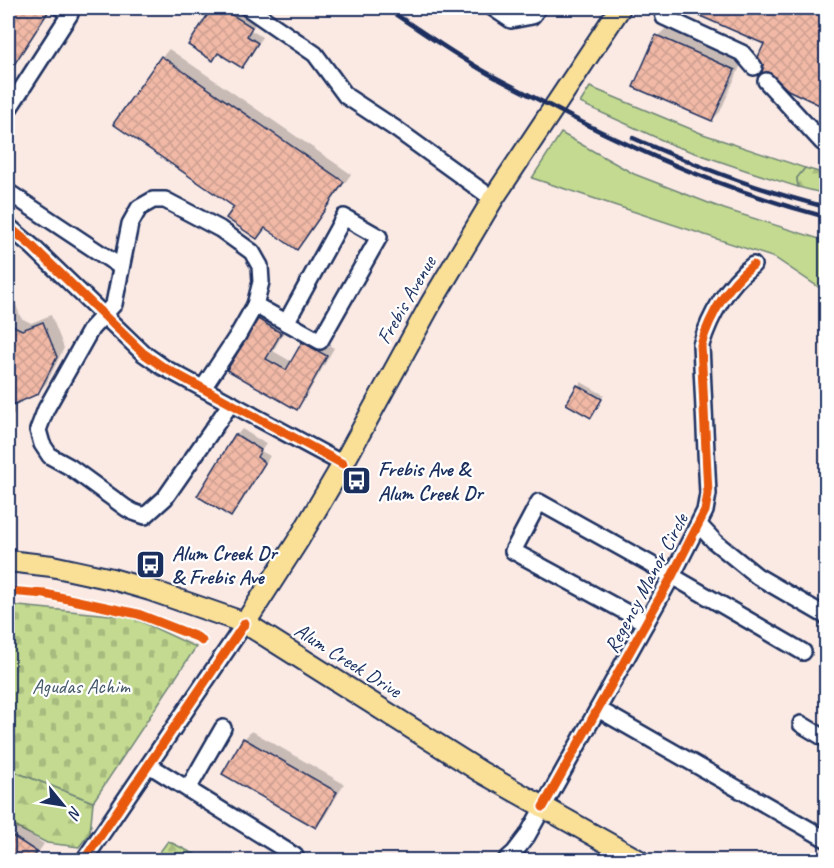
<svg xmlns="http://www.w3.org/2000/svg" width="834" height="868" viewBox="0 0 834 868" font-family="Caveat,sans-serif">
  <defs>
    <pattern id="forest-firs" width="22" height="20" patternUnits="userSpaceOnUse" patternTransform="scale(1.5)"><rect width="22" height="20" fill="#c3da90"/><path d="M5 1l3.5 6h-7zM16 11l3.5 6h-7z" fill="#a7bb7f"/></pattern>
    <pattern id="cemetery-stones" width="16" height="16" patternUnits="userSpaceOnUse" patternTransform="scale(1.5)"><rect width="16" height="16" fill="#c3da90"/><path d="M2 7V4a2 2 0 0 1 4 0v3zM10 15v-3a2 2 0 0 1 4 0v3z" fill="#a7bb7f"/></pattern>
    <pattern id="building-cross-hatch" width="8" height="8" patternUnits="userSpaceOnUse" patternTransform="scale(1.5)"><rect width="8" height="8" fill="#f1b9a6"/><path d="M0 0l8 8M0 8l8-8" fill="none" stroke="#ce9f91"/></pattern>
  </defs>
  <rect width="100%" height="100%" fill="#fbeae4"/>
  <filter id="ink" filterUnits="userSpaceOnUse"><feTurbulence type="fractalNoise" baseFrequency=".0167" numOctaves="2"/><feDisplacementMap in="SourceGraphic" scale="12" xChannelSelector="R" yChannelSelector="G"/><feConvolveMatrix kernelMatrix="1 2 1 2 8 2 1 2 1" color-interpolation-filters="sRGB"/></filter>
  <g filter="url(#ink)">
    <!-- grass -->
    <g fill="#c3da90" stroke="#6f8477" stroke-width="1.5">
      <path d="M590,87L703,134L805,168L797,178L798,187L745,170L675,146L580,103Z"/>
      <path d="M561,133L634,174L724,209L826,241V292L775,258L532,178Z"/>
    </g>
    <!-- forest -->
    <g fill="url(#forest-firs)" stroke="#6f8477" stroke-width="1.5">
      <path d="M805,168L826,174V194L798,187L797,178Z"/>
      <path d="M8,769L93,802L90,833L79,847L47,843L8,823Z"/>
      <path d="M168,841L206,860H154Z"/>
    </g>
    <!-- cemetery -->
    <path fill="url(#cemetery-stones)" stroke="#6f8477" stroke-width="1.5" d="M8,605L131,617L196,647L93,802L8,769Z"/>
    <!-- shadow -->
    <g fill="#0003">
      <path d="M8,8H52L8,75Z"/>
      <path d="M213,8H236L257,21L251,30L262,37L248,61L242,66L219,52L213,59L190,45Z"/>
      <path d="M686,8H826V106L789,89L766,43Z"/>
      <path d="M666,28L742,62L720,112L712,120L635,86L658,36Z"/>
      <path d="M169,49L351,174L305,240L297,248L266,227L257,237L236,207L162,57Z"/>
      <path d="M8,246L14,250L8,263Z"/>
      <path d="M8,284L21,318L31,323L51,315L64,348L46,384L37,393L15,402V413L8,421Z"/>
      <path d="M267,313L288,325L273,351L292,362L303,343L311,335L334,348L304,400L297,408L229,369L259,320Z"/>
      <path d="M581,382L604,395L590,417L578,386Z"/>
      <path d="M242,429L266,444L261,451L270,456L237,510L231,515L237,435Z"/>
      <path d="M252,731L344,784L324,818L316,826L244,739Z"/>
      <path d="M8,820L44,844L33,860H8Z"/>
    </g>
    <!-- building -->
    <g fill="url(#building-cross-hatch)" stroke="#1b2f5e" stroke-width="1.5">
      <path d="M8,8H42L48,12L8,74Z"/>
      <path d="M212,8H221L252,27L247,36L258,43L242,68L218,53L213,61L188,45Z"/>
      <path d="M682,8H826V108L788,90L769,72L762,73L763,65L758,57L764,44Z"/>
      <path d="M656,35L735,70L712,121L633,87Z"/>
      <path d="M161,56L344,182L297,250L265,228L257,239L226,218L234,207L113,124Z"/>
      <path d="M258,319L281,333L266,359L286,370L302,342L327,356L297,410L227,370Z"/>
      <path d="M43,322L57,357L38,394L8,407V323L22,330Z"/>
      <path d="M577,385L602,399L591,418L566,404Z"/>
      <path d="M235,434L261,450L257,457L265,463L231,517L197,496Z"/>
      <path d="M243,738L337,792L316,828L222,774Z"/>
      <path d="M8,833L37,852L32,861H8Z"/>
    </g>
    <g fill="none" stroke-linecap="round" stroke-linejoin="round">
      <defs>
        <g id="minor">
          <path d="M248,8L315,54L346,96L396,129L493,199"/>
          <path d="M493,8L511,20L532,16L538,8"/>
          <path d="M662,8L664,17L742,53L754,67"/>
          <path d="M766,81L822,142L826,144"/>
          <path d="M8,110L70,14L61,8"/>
          <path d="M8,192L121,267"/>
          <path d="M8,226L33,247L143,353L163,367L343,464"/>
          <path d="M255,305L320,341L379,237L344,217L286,323"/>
          <path d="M203,388L238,335L255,305L261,282L260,266L252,252L220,229L165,200H153L139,208L130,224L114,304L91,329L46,409L38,430L42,444L50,456L70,467L126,508L133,512L145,516L165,498L231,403"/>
          <path d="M699,525L715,542L757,576L826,616"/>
          <path d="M646,623L513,551L539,502L672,576L803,652"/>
          <path d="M598,709L826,839"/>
          <path d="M801,724L826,739"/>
          <path d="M149,765L295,856"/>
          <path d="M188,789L223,728"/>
          <path d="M84,860L245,623"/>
          <path d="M506,860L514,853L527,836L672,576L705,511L708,494L701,345C710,315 728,284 753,265"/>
        </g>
        <g id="major">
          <path d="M8,561L52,566L112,579L150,590L245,623L481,772L638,860"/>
          <path d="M245,623L299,539L343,464L430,305L493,199L620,8"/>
        </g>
      </defs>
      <!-- minor casing -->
      <use href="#minor" stroke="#1b2f5e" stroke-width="20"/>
      <!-- major casing -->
      <use href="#major" stroke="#1b2f5e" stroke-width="24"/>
      <!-- minor -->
      <use href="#minor" stroke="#fff" stroke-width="15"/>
      <!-- major -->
      <use href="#major" stroke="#fadf96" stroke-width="20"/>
      <!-- rail -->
      <g stroke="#1b2f5e" stroke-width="4.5">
        <path d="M386,8C418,29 449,51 482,70C501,81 520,90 539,100C630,149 726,191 826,217"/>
        <path d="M633,138C696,166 760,191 826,207"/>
      </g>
      <defs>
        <g id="cycleway">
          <path d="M8,226L33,247L143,353L163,367L343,464"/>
          <path d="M8,591L45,594L138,614L197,637L202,641"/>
          <path d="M543,807L672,576L705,511L708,494L701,345C710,315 728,284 753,265"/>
          <path d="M84,860L245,623"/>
        </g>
      </defs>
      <!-- cycleway casing -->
      <use href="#cycleway" stroke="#fff" stroke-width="13"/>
      <!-- cycleway -->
      <use href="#cycleway" stroke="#e8590c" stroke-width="9"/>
    </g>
  </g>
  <!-- icons -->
  <defs>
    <symbol id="bus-square" viewBox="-11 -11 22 22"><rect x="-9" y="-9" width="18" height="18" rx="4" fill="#1b2f5e" stroke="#fff"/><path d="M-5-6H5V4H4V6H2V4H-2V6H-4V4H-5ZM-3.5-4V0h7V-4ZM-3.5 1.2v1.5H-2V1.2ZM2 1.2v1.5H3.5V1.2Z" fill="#fff"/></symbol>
  </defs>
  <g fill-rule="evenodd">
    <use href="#bus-square" x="340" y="464" width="33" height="33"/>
    <use href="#bus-square" x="134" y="548" width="33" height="33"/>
  </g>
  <g text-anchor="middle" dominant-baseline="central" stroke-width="4.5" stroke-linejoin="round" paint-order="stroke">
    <!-- street labels -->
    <g font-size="21" fill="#1b2f5e" stroke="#fff">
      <text transform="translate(406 300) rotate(-60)">Frebis Avenue</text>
      <text transform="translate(646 583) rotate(-62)">Regency Manor Circle</text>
      <text transform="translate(348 660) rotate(32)">Alum Creek Drive</text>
    </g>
    <!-- poi labels -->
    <g font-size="21" font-weight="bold" fill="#1b2f5e" stroke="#fff" text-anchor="start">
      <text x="378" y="469">Frebis Ave &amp;<tspan x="378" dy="24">Alum Creek Dr</tspan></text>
      <text x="172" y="553">Alum Creek Dr<tspan x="172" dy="24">&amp; Frebis Ave</tspan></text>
    </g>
    <!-- park labels -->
    <g font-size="21" fill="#455a6a" stroke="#fff">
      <text x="81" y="686">Agudas Achim</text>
    </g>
  </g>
  <!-- margin -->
  <rect width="834" height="868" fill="none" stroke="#fff" stroke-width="30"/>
  <rect x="15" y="15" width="804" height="838" fill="none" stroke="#1b2f5e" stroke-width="2" filter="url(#ink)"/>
  <!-- north arrow -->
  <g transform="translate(63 805) rotate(120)" stroke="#ffffff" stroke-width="4.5" paint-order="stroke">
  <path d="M0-4.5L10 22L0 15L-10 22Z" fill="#1b2f5e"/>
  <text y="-9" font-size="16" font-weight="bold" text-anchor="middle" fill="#1b2f5e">N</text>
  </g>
</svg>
